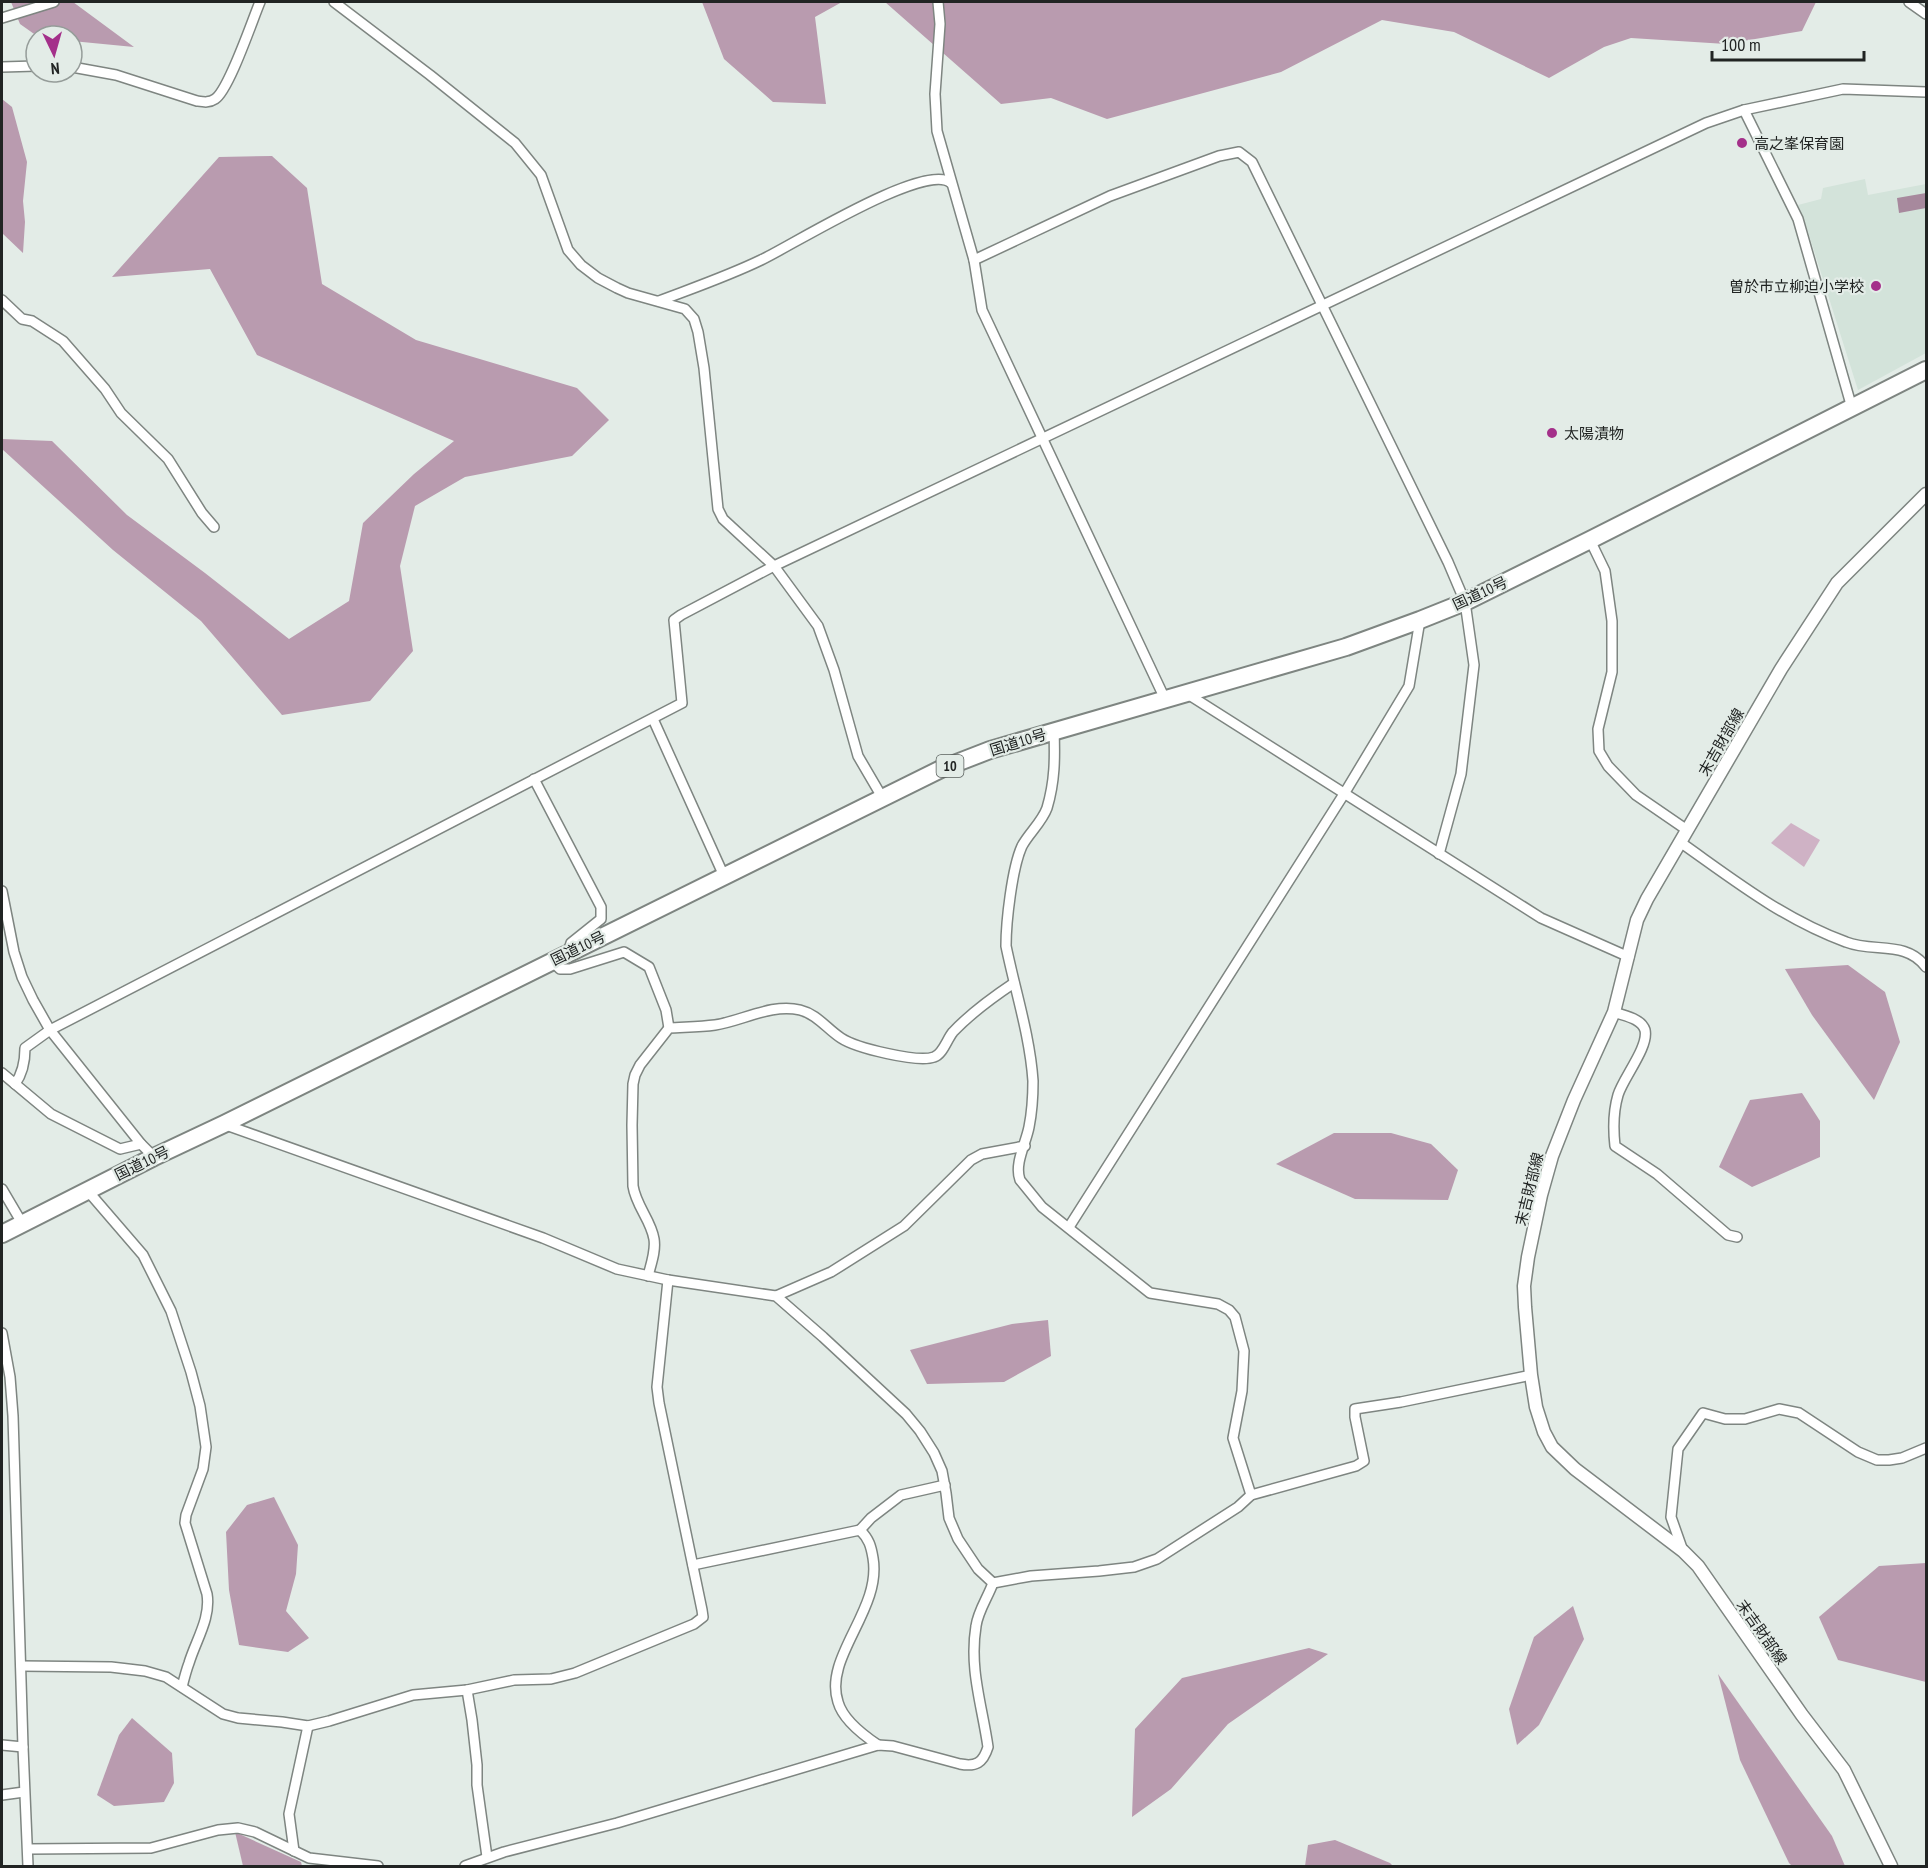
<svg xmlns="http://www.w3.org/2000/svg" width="1928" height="1868" viewBox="0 0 1928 1868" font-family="'PT Sans Narrow','Noto Sans JP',sans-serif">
  <rect width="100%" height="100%" fill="#e3ece7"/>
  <!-- built -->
  <path fill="#d3e3da" d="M1865,179L1868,195L1926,184V353L1858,390L1804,219L1798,205L1821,199L1823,188Z"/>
  <!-- green -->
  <path fill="#cfb2c5" d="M1791,823L1820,840L1804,867L1771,843Z"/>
  <!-- forest -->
  <g fill="#b99baf">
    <path d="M11,2H73L134,47L72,41V36H37L20,24Z"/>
    <path d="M702,2H842L815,17L826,104L773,102L724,59Z"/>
    <path d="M885,2H1816L1802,31L1726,44L1631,38L1604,47L1549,78L1454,32L1382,20L1281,72L1107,119L1051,98L1001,104Z"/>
    <path d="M2,99L12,107L27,162L23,201L25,222L23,253L2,233Z"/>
    <path d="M272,156L307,188L322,284L416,340L577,388L609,420L572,456L465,477L415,506L400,566L413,651L370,701L282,715L201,621L113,550L2,449V439L52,441L127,515L205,573L289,639L349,601L363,523L414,474L454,441L257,355L210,269L112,277L219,157Z"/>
    <path d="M1848,965L1885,992L1900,1042L1874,1100L1812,1015L1785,969Z"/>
    <path d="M1802,1093L1820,1121V1157L1752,1187L1719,1167L1750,1100Z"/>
    <path d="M1334,1133H1391L1431,1144L1458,1170L1448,1200L1355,1199L1276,1164Z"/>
    <path d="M1048,1320L1051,1356L1004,1382L927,1384L910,1350L1012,1324Z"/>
    <path d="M274,1497L298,1545L296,1574L286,1611L309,1638L288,1652L239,1645L229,1590L226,1532L247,1505Z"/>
    <path d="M1926,1563V1682L1838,1660L1819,1617L1879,1566Z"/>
    <path d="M1573,1606L1584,1639L1539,1725L1517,1745L1509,1709L1534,1637Z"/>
    <path d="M1309,1648L1328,1654L1228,1724L1171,1789L1132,1817L1135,1729L1182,1678Z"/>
    <path d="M1718,1674L1832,1836L1845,1866H1792L1789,1863L1740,1760Z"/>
    <path d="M132,1718L172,1753L174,1783L164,1802L114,1806L97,1795L119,1735Z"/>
    <path d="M235,1832L301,1862L302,1866H243Z"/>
    <path d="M1335,1840L1390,1863L1393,1866H1305L1308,1845Z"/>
  </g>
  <!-- water -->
  <path fill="#a7899d" d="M1926,193V208L1899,213L1897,198Z"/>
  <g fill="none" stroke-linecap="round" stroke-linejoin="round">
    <defs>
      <g id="street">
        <path d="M334,2L430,75L515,143L541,175L568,250L581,265L598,278L617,288L628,293L685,309L694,319L698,332L704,368L718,509L723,519L774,566L818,626L834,670L858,756L882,797"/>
        <path d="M938,2L940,24L935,94L937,131L974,260L982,310L1165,699"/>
        <path d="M1909,2L1926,14"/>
        <path d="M2,18L54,2"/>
        <path d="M2,67L36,66"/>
        <path d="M72,67L116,75L197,101C204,102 209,103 215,99C229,90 252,21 260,2"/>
        <path d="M1744,110L1798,219L1852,408"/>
        <path d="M974,260L1110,196L1219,156L1239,152L1252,162L1448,562L1465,602L1474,665L1461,774L1439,854"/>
        <path d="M2,300L22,319L32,321L63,341L105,389L121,413L168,459L202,513L214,527"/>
        <path d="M659,301C693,288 728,276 761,260C791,246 926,161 951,183"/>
        <path d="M1590,540L1605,571L1612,621V672L1598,729L1599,751L1608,766L1636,795L1687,830"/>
        <path d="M1186,693L1541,918L1629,957"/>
        <path d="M653,719L724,876"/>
        <path d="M1054,730C1055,758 1055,781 1047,808C1042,822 1029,833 1022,846C1012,868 1006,922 1006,946C1015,990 1030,1036 1033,1081C1033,1096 1032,1112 1029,1127C1026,1143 1014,1164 1020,1180L1042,1207L1150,1293L1218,1304L1229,1310L1235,1317L1244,1351L1242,1391L1233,1438L1251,1495"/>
        <path d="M534,779L601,907V919L571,943L568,953"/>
        <path d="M1680,842C1734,880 1783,919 1846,942C1874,953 1906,940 1926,967"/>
        <path d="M2,891L14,952L22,977L33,1000L50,1030L141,1144L154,1157"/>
        <path d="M552,961L560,969H570L624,952L649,967L666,1010L669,1028"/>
        <path d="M1614,1012C1624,1016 1641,1018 1645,1030C1649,1047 1623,1078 1618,1095C1613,1112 1613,1128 1615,1146L1657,1174L1728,1235L1737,1237"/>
        <path d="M2,1073L51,1114L120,1149L141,1144"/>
        <path d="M15,1084C23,1073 25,1062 25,1048L50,1030L682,703L674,620L681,615L774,566L1706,123L1744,110L1843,89L1926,92"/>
        <path d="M226,1125L543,1238L617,1269L668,1280L776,1296L823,1337L906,1414L920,1431L934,1453L942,1471L946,1493L949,1518L958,1539L978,1569L993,1583"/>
        <path d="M2,1189L22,1223"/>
        <path d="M87,1190L143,1255L171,1311L191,1372L200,1406L206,1447L203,1469L186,1515L185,1523L207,1594C211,1618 196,1640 189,1663C186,1671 184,1679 182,1687"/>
        <path d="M1069,1227L1344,794L1409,686L1420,620"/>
        <path d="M648,1276C651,1264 656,1251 654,1239C651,1220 636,1206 633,1186L632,1125L633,1084L635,1075L640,1065L669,1028C684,1027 700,1027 715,1025C742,1021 772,1003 800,1010C817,1014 827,1029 841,1038C856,1048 918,1063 934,1057C943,1054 947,1039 953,1032C970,1014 993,997 1014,983"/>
        <path d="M776,1296L831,1272L904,1226L971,1160L982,1154L1025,1146"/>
        <path d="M2,1333L10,1377L13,1416L23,1747L28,1866"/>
        <path d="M860,1530L871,1518L901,1495L945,1485"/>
        <path d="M1683,1551L1671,1517L1678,1449L1703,1413L1725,1419H1745L1779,1409L1799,1413L1858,1452L1877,1460H1889L1902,1458L1926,1448"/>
        <path d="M693,1565L860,1530C869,1539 871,1546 873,1558C882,1610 823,1657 838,1702C843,1720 863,1735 878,1745"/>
        <path d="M993,1583L1031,1576L1099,1571L1134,1567L1157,1559L1238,1507L1251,1495L1356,1466L1364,1461L1355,1417V1409L1401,1402L1531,1375"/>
        <path d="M21,1666L111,1667L145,1671L166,1677L223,1714L238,1718L282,1722L308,1726L329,1721L413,1695L467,1690L514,1680L551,1679L575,1673L694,1624L703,1617L702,1610L659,1403L657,1387L668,1280"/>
        <path d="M467,1690L472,1720L477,1765V1785L487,1857"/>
        <path d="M2,1745L23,1747"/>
        <path d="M2,1795L24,1792"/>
        <path d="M28,1849L151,1848L218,1830L238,1828L255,1832L309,1858L378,1866"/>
        <path d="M294,1851L289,1814L308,1726"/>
        <path d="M465,1866L504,1852L617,1823L878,1745L893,1746L960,1764C976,1767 983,1763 988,1747C982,1705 969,1669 976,1626C978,1611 988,1597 993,1583"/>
      </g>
      <path id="secondary" d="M1891,1866L1844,1770L1802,1715L1698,1566L1683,1551L1575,1469L1552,1447L1544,1432L1536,1407L1531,1375L1525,1307L1524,1286L1528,1257L1541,1195L1552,1156L1574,1100L1614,1012L1637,920L1647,899L1781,669L1837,583L1926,494"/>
      <path id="highway" d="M2,1234L154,1157L224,1124L941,769L990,750L1346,647L1420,620L1465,602L1590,540L1926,370"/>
    </defs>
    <!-- street casing -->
    <use href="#street" stroke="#7e8581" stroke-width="12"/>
    <!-- secondary casing -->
    <use href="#secondary" stroke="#7e8581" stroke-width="15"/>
    <!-- highway casing -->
    <use href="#highway" stroke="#7e8581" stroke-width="20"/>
    <!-- street -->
    <use href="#street" stroke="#fff" stroke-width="9"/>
    <!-- secondary -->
    <use href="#secondary" stroke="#fff" stroke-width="12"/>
    <!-- highway -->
    <use href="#highway" stroke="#fff" stroke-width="16"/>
  </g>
  <!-- markers -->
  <g fill="#a4308a" stroke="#e3ece7" stroke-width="2">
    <circle cx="1742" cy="143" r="6"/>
    <circle cx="1876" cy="286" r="6"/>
    <circle cx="1552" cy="433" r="6"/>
  </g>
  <g text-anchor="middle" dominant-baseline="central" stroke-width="4.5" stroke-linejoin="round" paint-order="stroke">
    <!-- shield labels -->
    <rect fill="#e3ece7" stroke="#5b605e" stroke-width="1.5" x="936.5" y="755" width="27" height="22" rx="4.5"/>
    <g font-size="14" font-weight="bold" fill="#212423">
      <text x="950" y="766">10</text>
    </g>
    <!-- poi labels -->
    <g font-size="15" fill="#212423" stroke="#e3ece7" text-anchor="start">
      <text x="1754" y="143">高之峯保育園</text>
      <text x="1864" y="286" text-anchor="end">曽於市立柳迫小学校</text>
      <text x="1564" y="433">太陽漬物</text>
    </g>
    <!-- street labels -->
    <g font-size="15" fill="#212423" stroke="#e3ece7">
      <text transform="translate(1480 593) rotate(-25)">国道10号</text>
      <text transform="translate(1018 742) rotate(-17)">国道10号</text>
      <text transform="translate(1721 742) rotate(-60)">末吉財部線</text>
      <text transform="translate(578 948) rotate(-26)">国道10号</text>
      <text transform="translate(142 1163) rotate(-26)">国道10号</text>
      <text transform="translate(1529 1189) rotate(-76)">末吉財部線</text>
      <text transform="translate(1762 1632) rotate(55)">末吉財部線</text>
    </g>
  </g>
  <!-- border -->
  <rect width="1928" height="1868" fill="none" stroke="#212423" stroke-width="6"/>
  <!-- north arrow -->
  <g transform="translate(54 54) rotate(175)"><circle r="28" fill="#e3ece7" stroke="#959c99" stroke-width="1.5"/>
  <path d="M0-4.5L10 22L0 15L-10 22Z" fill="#a4308a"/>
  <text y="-9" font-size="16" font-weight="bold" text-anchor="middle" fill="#212423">N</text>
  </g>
  <!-- scale -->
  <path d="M1712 51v9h152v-9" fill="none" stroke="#212423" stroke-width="3"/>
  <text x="1721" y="51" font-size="18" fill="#212423" stroke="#e3ece7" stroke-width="4.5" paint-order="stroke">100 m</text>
</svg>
